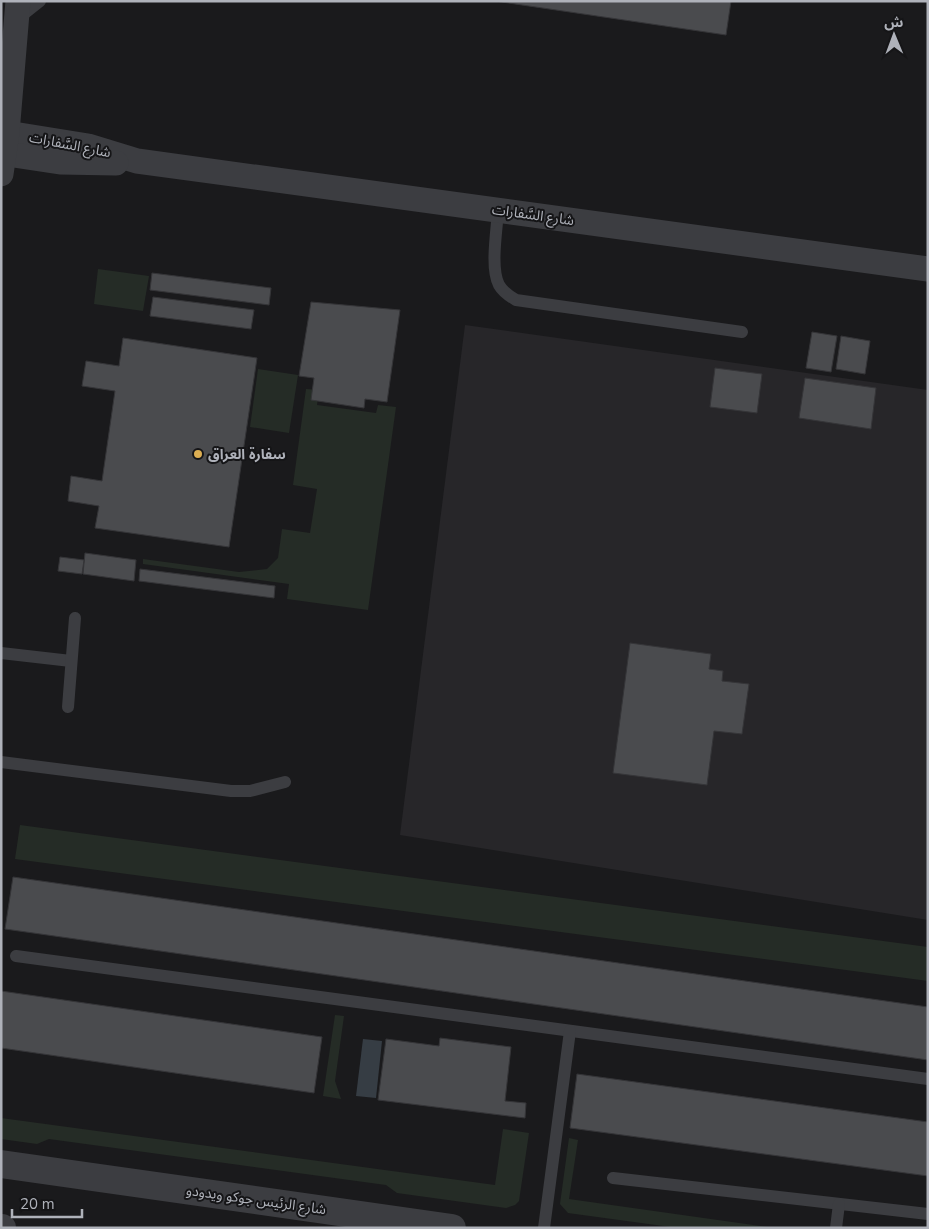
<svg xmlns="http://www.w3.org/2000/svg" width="929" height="1229" viewBox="0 0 929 1229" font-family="'Nunito Sans','Noto Sans Arabic',sans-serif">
  <rect width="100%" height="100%" fill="#1a1a1c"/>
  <!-- built -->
  <path fill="#272629" d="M465,325L928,390V920L400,835Z"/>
  <!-- green -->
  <g fill="#252c26">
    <path d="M98,269L149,276L143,311L94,304Z"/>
    <path d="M258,369L298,375L289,433L250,427Z"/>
    <path d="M306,389L319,390L317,405L376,413L378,405L396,407L368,610L287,599L289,584L143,564V559L239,572L267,569L278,558L282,529L310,533L317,489L293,485Z"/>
    <path d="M20,825L928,947V981L15,859Z"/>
    <path d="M335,1015L344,1016L335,1081L341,1099L323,1096Z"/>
    <path d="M1,1118L495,1185L503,1129L529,1133L519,1201L515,1205L506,1208L397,1193L386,1185L49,1139L37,1144L1,1139Z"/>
    <path d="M569,1138L578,1140L569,1199L775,1228H678L568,1213L560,1204Z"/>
  </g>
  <!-- water -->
  <path fill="#363d44" d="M363,1039L382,1041L376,1098L356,1096Z"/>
  <!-- building -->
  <g fill="#4a4b4e" stroke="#353538">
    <path d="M495,1H731L726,35Z"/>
    <path d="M152,273L271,288L269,305L150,290Z"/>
    <path d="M153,297L254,310L251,329L150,316Z"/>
    <path d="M311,302L400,310L387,402L365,399L364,408L311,400L314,378L299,376Z"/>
    <path d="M812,332L837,336L831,372L806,368Z"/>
    <path d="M841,336L870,341L865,374L836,369Z"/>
    <path d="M123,338L257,358L229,547L95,528L99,506L68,501L71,476L102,481L115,391L82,386L86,361L119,366Z"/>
    <path d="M715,368L762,374L757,413L710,407Z"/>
    <path d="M805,378L876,388L871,429L799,418Z"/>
    <path d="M85,553L136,560L134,581L83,574Z"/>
    <path d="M60,557L84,560L82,574L58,571Z"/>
    <path d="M140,569L275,586L274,598L139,581Z"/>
    <path d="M630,643L711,654L709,669L723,671L722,681L749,684L742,734L714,731L707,785L613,773Z"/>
    <path d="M13,877L928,1007V1060L5,929Z"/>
    <path d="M1,991L322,1037L314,1093L1,1048Z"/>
    <path d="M440,1038L511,1047L505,1101L526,1103L525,1118L378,1100L386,1039L439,1046Z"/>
    <path d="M577,1074L928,1122V1176L570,1128Z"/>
  </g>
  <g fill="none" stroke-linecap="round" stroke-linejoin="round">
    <!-- service -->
    <g stroke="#3c3d41" stroke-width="12">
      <path d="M16,20L40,1"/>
      <path d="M498,210C497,230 490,268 499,285C503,292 509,296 516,300L742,332"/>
      <path d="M1,653L71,661"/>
      <path d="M68,707L75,618"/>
      <path d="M1,762L231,791H250L285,782"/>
      <path d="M16,956L928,1079"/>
      <path d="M613,1178L928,1214"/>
      <path d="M544,1228L570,1031"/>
      <path d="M836,1228L839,1204"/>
    </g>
    <!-- minor -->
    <g stroke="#3c3d41" stroke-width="25">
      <path d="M1,132L88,146L137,161L928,269"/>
      <path d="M1,153L60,162L116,163"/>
      <path d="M1,174L7,133L18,1"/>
    </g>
    <!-- tertiary -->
    <g stroke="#3c3d41" stroke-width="28">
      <path d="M1,1164L452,1228"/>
      <path d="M1,1228H2"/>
    </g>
  </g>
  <!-- markers -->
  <circle fill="#dcae52" stroke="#151517" stroke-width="2" cx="198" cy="454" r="5"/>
  <g text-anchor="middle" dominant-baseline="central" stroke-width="4" stroke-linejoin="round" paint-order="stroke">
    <!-- street labels -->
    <g font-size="14" fill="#afb2ba" stroke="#151517">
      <text transform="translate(70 145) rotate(11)">شارع السَّفارات</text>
      <text transform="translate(533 215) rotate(8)">شارع السَّفارات</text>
      <text transform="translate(256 1200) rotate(8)">شارع الرئيس جوكو ويدودو</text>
    </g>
    <!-- poi labels -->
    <g font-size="14" font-weight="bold" fill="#afb2ba" stroke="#151517" text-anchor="start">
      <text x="208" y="454">سفارة العراق</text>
    </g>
  </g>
  <!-- border -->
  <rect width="929" height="1229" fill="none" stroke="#afb2ba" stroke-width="5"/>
  <!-- north arrow -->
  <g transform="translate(894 35) rotate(359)" stroke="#151517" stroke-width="4" paint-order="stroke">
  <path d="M0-4L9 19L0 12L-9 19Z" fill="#afb2ba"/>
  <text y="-8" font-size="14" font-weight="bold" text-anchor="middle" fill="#afb2ba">ش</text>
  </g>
  <!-- scale -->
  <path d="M12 1209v8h70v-8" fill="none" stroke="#afb2ba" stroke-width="2.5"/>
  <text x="20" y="1209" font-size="15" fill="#afb2ba" stroke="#151517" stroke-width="4" paint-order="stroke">20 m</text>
</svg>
